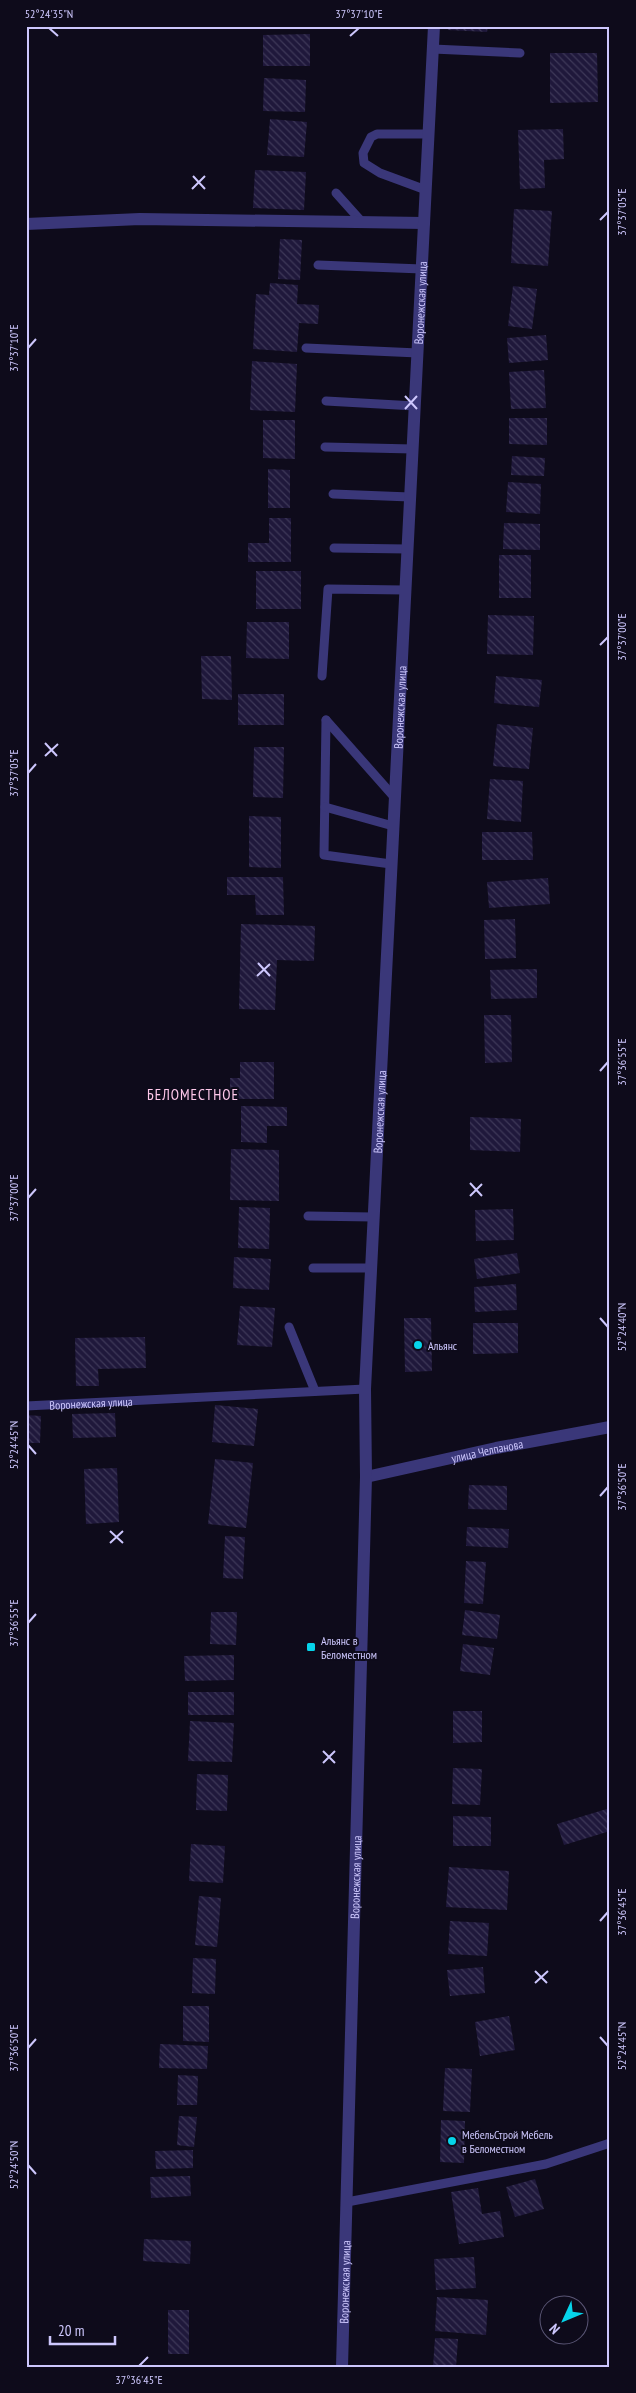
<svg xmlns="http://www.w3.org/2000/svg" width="636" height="2393" viewBox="0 0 636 2393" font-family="'PT Sans Narrow',sans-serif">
  <defs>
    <pattern id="building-back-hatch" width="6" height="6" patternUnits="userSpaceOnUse" patternTransform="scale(1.25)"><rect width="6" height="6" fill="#1f183b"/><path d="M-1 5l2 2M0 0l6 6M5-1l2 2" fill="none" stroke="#3e3858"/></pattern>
  </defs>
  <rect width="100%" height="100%" fill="#0e0b1b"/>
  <!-- building -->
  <g fill="url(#building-back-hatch)">
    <path d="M448,26H488L487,32L448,30Z"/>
    <path d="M310,34V66H263V35Z"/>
    <path d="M550,53H597L598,102L550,103Z"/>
    <path d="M264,78L306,80L305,112L263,111Z"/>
    <path d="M270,119L307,122L304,157L267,155Z"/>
    <path d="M563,129L564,159L544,160L545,188L520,189L518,130Z"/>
    <path d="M255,170L306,172L304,210L253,208Z"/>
    <path d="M514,209L552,211L548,266L511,263Z"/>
    <path d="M280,239L302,240L300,280L278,279Z"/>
    <path d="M270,283L298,285L297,304L319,305L318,324L299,323L297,352L253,349L256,294L269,295Z"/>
    <path d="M513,286L537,289L532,329L508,326Z"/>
    <path d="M546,335L548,360L509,363L507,338Z"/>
    <path d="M252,361L297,364L295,412L250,410Z"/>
    <path d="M544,370L546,408L511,409L509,372Z"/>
    <path d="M509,418H547V445L509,444Z"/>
    <path d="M263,420H295V459L263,458Z"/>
    <path d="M512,456L545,458L544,476L511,475Z"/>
    <path d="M268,469L290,470V508H268Z"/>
    <path d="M508,482L541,484L540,514L506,512Z"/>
    <path d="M269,518H291V562H248V543H269Z"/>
    <path d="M504,523L540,524V550L503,549Z"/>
    <rect x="499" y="555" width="32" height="43"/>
    <rect x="256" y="571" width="45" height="38"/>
    <path d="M488,615L534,616L533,655L487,654Z"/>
    <path d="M247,622H289V659L246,658Z"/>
    <path d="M201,656H231L232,700L202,699Z"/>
    <path d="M496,676L542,680L539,707L494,703Z"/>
    <rect x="238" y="694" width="46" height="31"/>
    <path d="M497,724L533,728L529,769L493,766Z"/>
    <path d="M254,747H284L283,798L253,797Z"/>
    <path d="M490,779L523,781L521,822L487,819Z"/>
    <path d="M249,816L281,817V868L249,867Z"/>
    <path d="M482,832H532L533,860H482Z"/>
    <path d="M227,877H283L284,915H256L255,895H227Z"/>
    <path d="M548,878L550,904L489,908L487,882Z"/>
    <path d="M515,919L516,958L485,959L484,920Z"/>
    <path d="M241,924L315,926L314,961L277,960L275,1010L239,1009Z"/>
    <path d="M537,969V998L491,999L490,970Z"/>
    <path d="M484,1015H511L512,1062L485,1063Z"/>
    <path d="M240,1062H274V1099H230V1078H240Z"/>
    <path d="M241,1106L287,1107V1126H267V1143L241,1142Z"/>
    <path d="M470,1117L521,1119L520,1152L470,1150Z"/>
    <path d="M231,1149L279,1150V1201L230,1200Z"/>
    <path d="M239,1207L270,1208L269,1249L238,1248Z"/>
    <path d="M513,1209L514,1240L476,1241L475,1210Z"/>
    <path d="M517,1253L520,1273L477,1279L474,1259Z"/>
    <path d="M234,1257L271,1259L269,1290L233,1288Z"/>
    <path d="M516,1284L517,1310L475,1312L474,1287Z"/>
    <path d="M240,1306L275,1308L272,1347L237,1345Z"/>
    <path d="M404,1318H431L432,1371L405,1372Z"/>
    <path d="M473,1323H518V1353L473,1354Z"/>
    <path d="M145,1337L146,1368L98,1369L99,1386H76L75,1338Z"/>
    <path d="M215,1405L258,1409L254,1446L212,1442Z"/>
    <path d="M115,1413L116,1437L73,1438L72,1414Z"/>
    <path d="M26,1415L41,1416L40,1443H26Z"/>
    <path d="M215,1459L253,1463L246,1528L208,1524Z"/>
    <path d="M117,1468L119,1522L86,1524L84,1469Z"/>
    <path d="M469,1485L507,1486V1510L468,1509Z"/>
    <path d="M467,1527L509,1529L508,1548L466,1546Z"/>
    <path d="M225,1536L245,1537L243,1579L223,1578Z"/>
    <path d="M466,1561L486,1562L483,1604L464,1603Z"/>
    <path d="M465,1610L500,1615L497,1639L462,1635Z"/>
    <path d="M211,1612H237L236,1645L210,1644Z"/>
    <path d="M463,1644L494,1648L490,1675L460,1671Z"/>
    <path d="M234,1655V1680L185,1681L184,1656Z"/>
    <rect x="188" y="1692" width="46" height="23"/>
    <path d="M453,1711H482V1742L453,1743Z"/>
    <path d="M190,1721L234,1723L232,1762L188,1761Z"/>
    <path d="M453,1768L482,1769L480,1805L452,1804Z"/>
    <path d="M197,1774L228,1775L227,1811L196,1810Z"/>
    <path d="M610,1808V1831L564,1845L557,1824Z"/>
    <path d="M453,1816L491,1817V1846H453Z"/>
    <path d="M191,1844L225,1846L223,1883L189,1881Z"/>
    <path d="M449,1867L509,1871L507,1910L446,1907Z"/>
    <path d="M199,1896L221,1898L217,1947L195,1945Z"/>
    <path d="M450,1921L489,1923L487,1956L448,1954Z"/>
    <path d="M193,1958L216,1959L215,1994L192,1993Z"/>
    <path d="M483,1967L485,1993L450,1996L447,1970Z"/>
    <path d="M183,2006H209V2042L183,2041Z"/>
    <path d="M509,2016L515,2050L480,2056L475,2022Z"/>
    <path d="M160,2044L208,2046L207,2069L159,2068Z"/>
    <path d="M445,2068L472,2069L470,2112L443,2111Z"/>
    <path d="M178,2075L198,2076L197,2105H177Z"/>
    <path d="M179,2116L197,2117L194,2147L177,2145Z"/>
    <path d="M441,2120L465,2121L464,2163L440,2162Z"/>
    <path d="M193,2150V2168L156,2169L155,2151Z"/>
    <path d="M190,2176L191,2196L151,2198L150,2177Z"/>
    <path d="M535,2179L544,2209L515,2217L506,2187Z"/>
    <path d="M478,2188L482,2214L500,2211L504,2237L459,2244L451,2192Z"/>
    <path d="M144,2239L191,2241L190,2264L143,2261Z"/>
    <path d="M474,2257L476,2288L436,2290L434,2259Z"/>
    <path d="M437,2297L488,2300L486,2335L435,2331Z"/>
    <rect x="168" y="2310" width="21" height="44"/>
    <path d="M435,2338L458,2339L456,2367H433Z"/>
  </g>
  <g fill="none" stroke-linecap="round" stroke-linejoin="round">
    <!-- service -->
    <g stroke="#3a3779" stroke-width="9">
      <path d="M433,49L520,53"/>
      <path d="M426,190L380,173L364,163L363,153L371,137L377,134H429"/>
      <path d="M336,193L362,222"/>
      <path d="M318,265L422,269"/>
      <path d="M306,348L418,353"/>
      <path d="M326,401L415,406"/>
      <path d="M325,447L413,449"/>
      <path d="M333,494L410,497"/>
      <path d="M334,548L408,549"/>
      <path d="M322,676L328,589L405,590"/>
      <path d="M326,720L324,855L391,864"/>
      <path d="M326,720L395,798"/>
      <path d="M325,807L393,826"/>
      <path d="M308,1216L373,1217"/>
      <path d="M313,1268H370"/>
      <path d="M289,1327L315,1391"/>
      <path id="s1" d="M26,1406L365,1389"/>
      <path d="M347,2202L546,2164L610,2143"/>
    </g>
    <!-- minor -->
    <path stroke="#3a3779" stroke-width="12" d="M26,224L140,219L424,223"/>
    <!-- tertiary -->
    <g stroke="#3a3779" stroke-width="12">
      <path id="s2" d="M366,1477L496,1448L610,1427"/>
      <path id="s3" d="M342,2367L366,1477L365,1389L434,26"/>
    </g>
  </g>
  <!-- ticks -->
  <path fill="none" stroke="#cdc7fd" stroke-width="2" d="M49,28L58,36M350,36L359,28M193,176L205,189M192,189L205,176M600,220L608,212M28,348L36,339M405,396L417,409M405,409L417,396M600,645L608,637M45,743L57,756M45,756L58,744M28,773L36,764M258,963L270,976M257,976L270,964M600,1071L608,1062M470,1183L482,1196M470,1196L482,1184M28,1198L36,1189M600,1318L608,1327M28,1445L36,1454M600,1496L608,1487M110,1531L123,1543M110,1543L123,1531M28,1623L36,1614M323,1751L335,1763M323,1763L335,1751M600,1921L608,1912M535,1971L547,1983M535,1983L548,1971M600,2037L608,2046M28,2048L36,2039M28,2165L36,2174M139,2366L148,2357"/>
  <!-- markers -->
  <g fill="#06d4ea" stroke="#0e0b1b" stroke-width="2">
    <circle cx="418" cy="1345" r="5"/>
    <rect x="306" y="1642" width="10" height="10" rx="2.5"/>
    <circle cx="452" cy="2141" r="5"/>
  </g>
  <g text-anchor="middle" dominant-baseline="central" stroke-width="4" stroke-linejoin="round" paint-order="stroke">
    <!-- street labels -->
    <g font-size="12" fill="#cdc7fd" stroke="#0e0b1b">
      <text stroke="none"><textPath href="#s3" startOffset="2066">Воронежская улица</textPath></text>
      <text stroke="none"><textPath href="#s3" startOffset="1661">Воронежская улица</textPath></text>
      <text stroke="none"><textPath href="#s3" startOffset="1256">Воронежская улица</textPath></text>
      <text stroke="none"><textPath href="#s1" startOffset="65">Воронежская улица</textPath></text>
      <text stroke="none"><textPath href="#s2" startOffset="124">улица Челпанова</textPath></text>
      <text stroke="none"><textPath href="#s3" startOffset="490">Воронежская улица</textPath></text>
      <text stroke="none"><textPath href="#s3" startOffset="85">Воронежская улица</textPath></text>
    </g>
    <!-- poi labels -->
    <g font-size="12" fill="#cdc7fd" stroke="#0e0b1b" text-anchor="start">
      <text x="428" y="1345">Альянс</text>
      <text x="321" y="1640">Альянс в<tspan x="321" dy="14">Беломестном</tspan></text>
      <text x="462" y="2134">МебельСтрой Мебель<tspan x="462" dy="14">в Беломестном</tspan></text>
    </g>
    <!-- quarter labels -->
    <g font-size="15" letter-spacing="1" fill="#fec8ea" stroke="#0e0b1b">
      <text x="193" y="1094">БЕЛОМЕСТНОЕ</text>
    </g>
  </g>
  <!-- border -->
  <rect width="636" height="2393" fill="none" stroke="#0e0b1b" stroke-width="55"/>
  <!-- north arrow -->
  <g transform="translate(564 2320) rotate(226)"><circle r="24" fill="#0e0b1b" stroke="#5a5675"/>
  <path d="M0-4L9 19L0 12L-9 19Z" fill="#06d4ea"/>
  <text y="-8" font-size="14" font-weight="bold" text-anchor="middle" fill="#cdc7fd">N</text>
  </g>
  <!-- scale -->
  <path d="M50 2336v8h65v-8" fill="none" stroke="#cdc7fd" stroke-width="2.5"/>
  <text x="58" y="2336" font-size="15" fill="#cdc7fd" stroke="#0e0b1b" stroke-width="4" paint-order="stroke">20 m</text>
  <rect x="28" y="28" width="580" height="2338" fill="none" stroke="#cdc7fd" stroke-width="2"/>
  <g font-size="12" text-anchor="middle" fill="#cdc7fd">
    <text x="49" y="18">52°24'35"N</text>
    <text x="359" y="18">37°37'10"E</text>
    <text transform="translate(622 212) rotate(-90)" y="4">37°37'05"E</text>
    <text transform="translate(14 348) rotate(-90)" y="4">37°37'10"E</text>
    <text transform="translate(622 637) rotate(-90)" y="4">37°37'00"E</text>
    <text transform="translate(14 773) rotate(-90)" y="4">37°37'05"E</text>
    <text transform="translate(622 1062) rotate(-90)" y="4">37°36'55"E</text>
    <text transform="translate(14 1198) rotate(-90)" y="4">37°37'00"E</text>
    <text transform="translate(622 1327) rotate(-90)" y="4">52°24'40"N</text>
    <text transform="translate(14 1445) rotate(-90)" y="4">52°24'45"N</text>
    <text transform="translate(622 1487) rotate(-90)" y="4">37°36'50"E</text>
    <text transform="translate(14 1623) rotate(-90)" y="4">37°36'55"E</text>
    <text transform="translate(622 1912) rotate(-90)" y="4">37°36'45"E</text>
    <text transform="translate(622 2046) rotate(-90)" y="4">52°24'45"N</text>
    <text transform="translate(14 2048) rotate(-90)" y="4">37°36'50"E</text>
    <text transform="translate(14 2165) rotate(-90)" y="4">52°24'50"N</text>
    <text x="139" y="2384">37°36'45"E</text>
  </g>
</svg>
